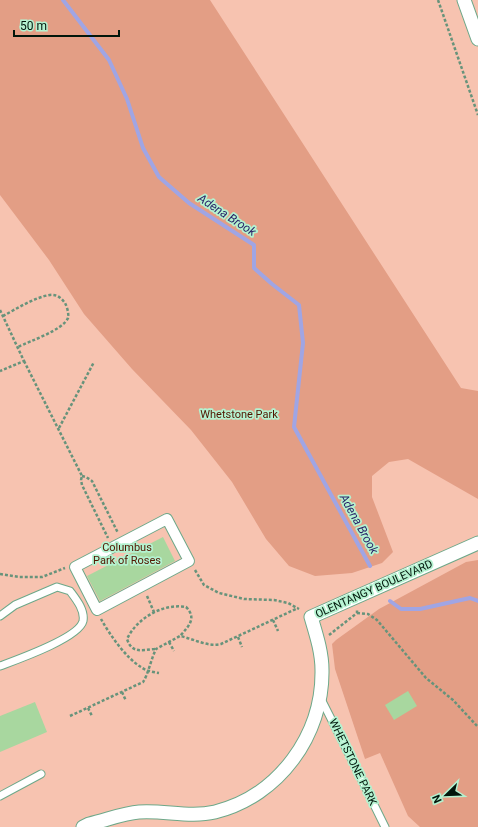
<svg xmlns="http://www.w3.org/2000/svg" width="478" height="827" viewBox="0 0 478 827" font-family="Roboto,sans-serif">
  <rect width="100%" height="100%" fill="#b4f2d0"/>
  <!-- green -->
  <rect fill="#f7c3b0" x="0" y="0" width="478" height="827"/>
  <!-- forest -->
  <g fill="#e39e85">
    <path d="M0,0H210L461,388L478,391V499L408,459L389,462L372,476V497L393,552L382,563L352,573L315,576L289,566L266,539L232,482L191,430L132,369L84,314L49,260L0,195Z"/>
    <path d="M478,560V827H420L408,816L380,753L365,759L335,669L332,644L336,640L379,609L466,562Z"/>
  </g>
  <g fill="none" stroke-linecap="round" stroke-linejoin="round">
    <!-- stream -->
    <g stroke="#a0a5e4" stroke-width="4">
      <path d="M63,0L109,60L127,99L143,148L159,177L189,203L254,245V268L272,284L299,305L303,343L294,427L370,566"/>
      <path d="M390,601L401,609H420L470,598L478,601"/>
    </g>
  </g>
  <!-- building -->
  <g fill="#a8d79f">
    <path d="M163,537L175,561L100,601L87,576Z"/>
    <path d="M408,691L417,706L394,720L385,705Z"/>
    <path d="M35,702L47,732L0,752V716Z"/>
  </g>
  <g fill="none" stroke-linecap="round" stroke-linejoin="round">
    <defs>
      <g id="service">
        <path d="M0,616L15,605L57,587L70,591C76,599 85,610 83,621C79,638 16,660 0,666"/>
        <path d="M320,697L354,764L385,827"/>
        <path d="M0,796L41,774"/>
      </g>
      <path id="pedestrian" d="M167,519L189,561L97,610L75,567Z"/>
      <g id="minor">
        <path d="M464,0L478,39"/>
        <path d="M83,827L89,824C104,821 123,813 139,812C164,810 190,818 215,812C279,796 323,735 322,670C322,652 316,634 311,617L478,543"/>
      </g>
    </defs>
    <!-- service casing -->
    <use href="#service" stroke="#6da889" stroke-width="9"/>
    <!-- pedestrian casing -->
    <use href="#pedestrian" stroke="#6da889" stroke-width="12"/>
    <!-- minor casing -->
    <use href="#minor" stroke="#6da889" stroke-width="15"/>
    <!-- path -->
    <g stroke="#67937b" stroke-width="2.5" stroke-dasharray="3 2" stroke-linecap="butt">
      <path d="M438,0L478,115"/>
      <path d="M0,310L24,361L0,371"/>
      <path d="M3,316C16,309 35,297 50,295C57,294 61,298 65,303C67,307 69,313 68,318C63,330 30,341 18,347"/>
      <path d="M24,361L82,476L81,480L82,485L108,538"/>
      <path d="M59,428L94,362"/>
      <path d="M82,476L86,477L92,481L118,533"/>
      <path d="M195,570L204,585L219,593L244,599L274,600L288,603L299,609"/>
      <path d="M0,574L19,577H42L65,568"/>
      <path d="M147,596L154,612"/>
      <path d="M357,613L368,614L377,620L426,678L453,700L478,727"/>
      <path d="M101,619C110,635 126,658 141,667C146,671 153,672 159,673"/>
      <path d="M273,620L278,631"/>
      <path d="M329,635L357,613V610"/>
      <path d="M238,637L242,647"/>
      <path d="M169,642L174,651"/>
      <path d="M155,649C142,650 132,654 127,639C137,618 163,603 186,607C197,618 189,626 180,636"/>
      <path d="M122,692L126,701"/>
      <path d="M88,708L92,716"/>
      <path d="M70,716L143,682C148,675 151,659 156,649L180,636C194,639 207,647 221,644L298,608"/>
    </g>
    <!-- service -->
    <use href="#service" stroke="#fff" stroke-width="7"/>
    <!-- pedestrian -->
    <use href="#pedestrian" stroke="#fff" stroke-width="10"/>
    <!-- minor -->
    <use href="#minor" stroke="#fff" stroke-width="13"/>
  </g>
  <g text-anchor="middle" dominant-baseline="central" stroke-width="3.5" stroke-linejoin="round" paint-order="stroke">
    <!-- park labels -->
    <g font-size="11" fill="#521500" stroke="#b4f2d0">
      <text x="239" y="414">Whetstone Park</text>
      <text x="127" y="547">Columbus<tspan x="127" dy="13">Park of Roses</tspan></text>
    </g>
    <!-- street labels -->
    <g font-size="11" fill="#01160b" stroke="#b4f2d0">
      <text transform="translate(374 589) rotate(-24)">OLENTANGY BOULEVARD</text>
      <text transform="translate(353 762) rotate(64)">WHETSTONE PARK</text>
    </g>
    <!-- water labels -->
    <g font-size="12" font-style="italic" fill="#261e66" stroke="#b4f2d0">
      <text transform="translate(227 215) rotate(33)">Adena Brook</text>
      <text transform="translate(359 524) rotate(61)">Adena Brook</text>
    </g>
  </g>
  <!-- north arrow -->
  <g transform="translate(446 795) rotate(247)" stroke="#b4f2d0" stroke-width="3" paint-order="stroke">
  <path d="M0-3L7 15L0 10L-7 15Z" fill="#01160b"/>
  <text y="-6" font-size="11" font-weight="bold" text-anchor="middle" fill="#01160b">N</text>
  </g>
  <!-- scale -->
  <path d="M14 30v6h105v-6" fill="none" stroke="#01160b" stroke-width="2"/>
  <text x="20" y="30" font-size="12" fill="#01160b" stroke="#b4f2d0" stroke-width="3" paint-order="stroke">50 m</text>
</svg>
